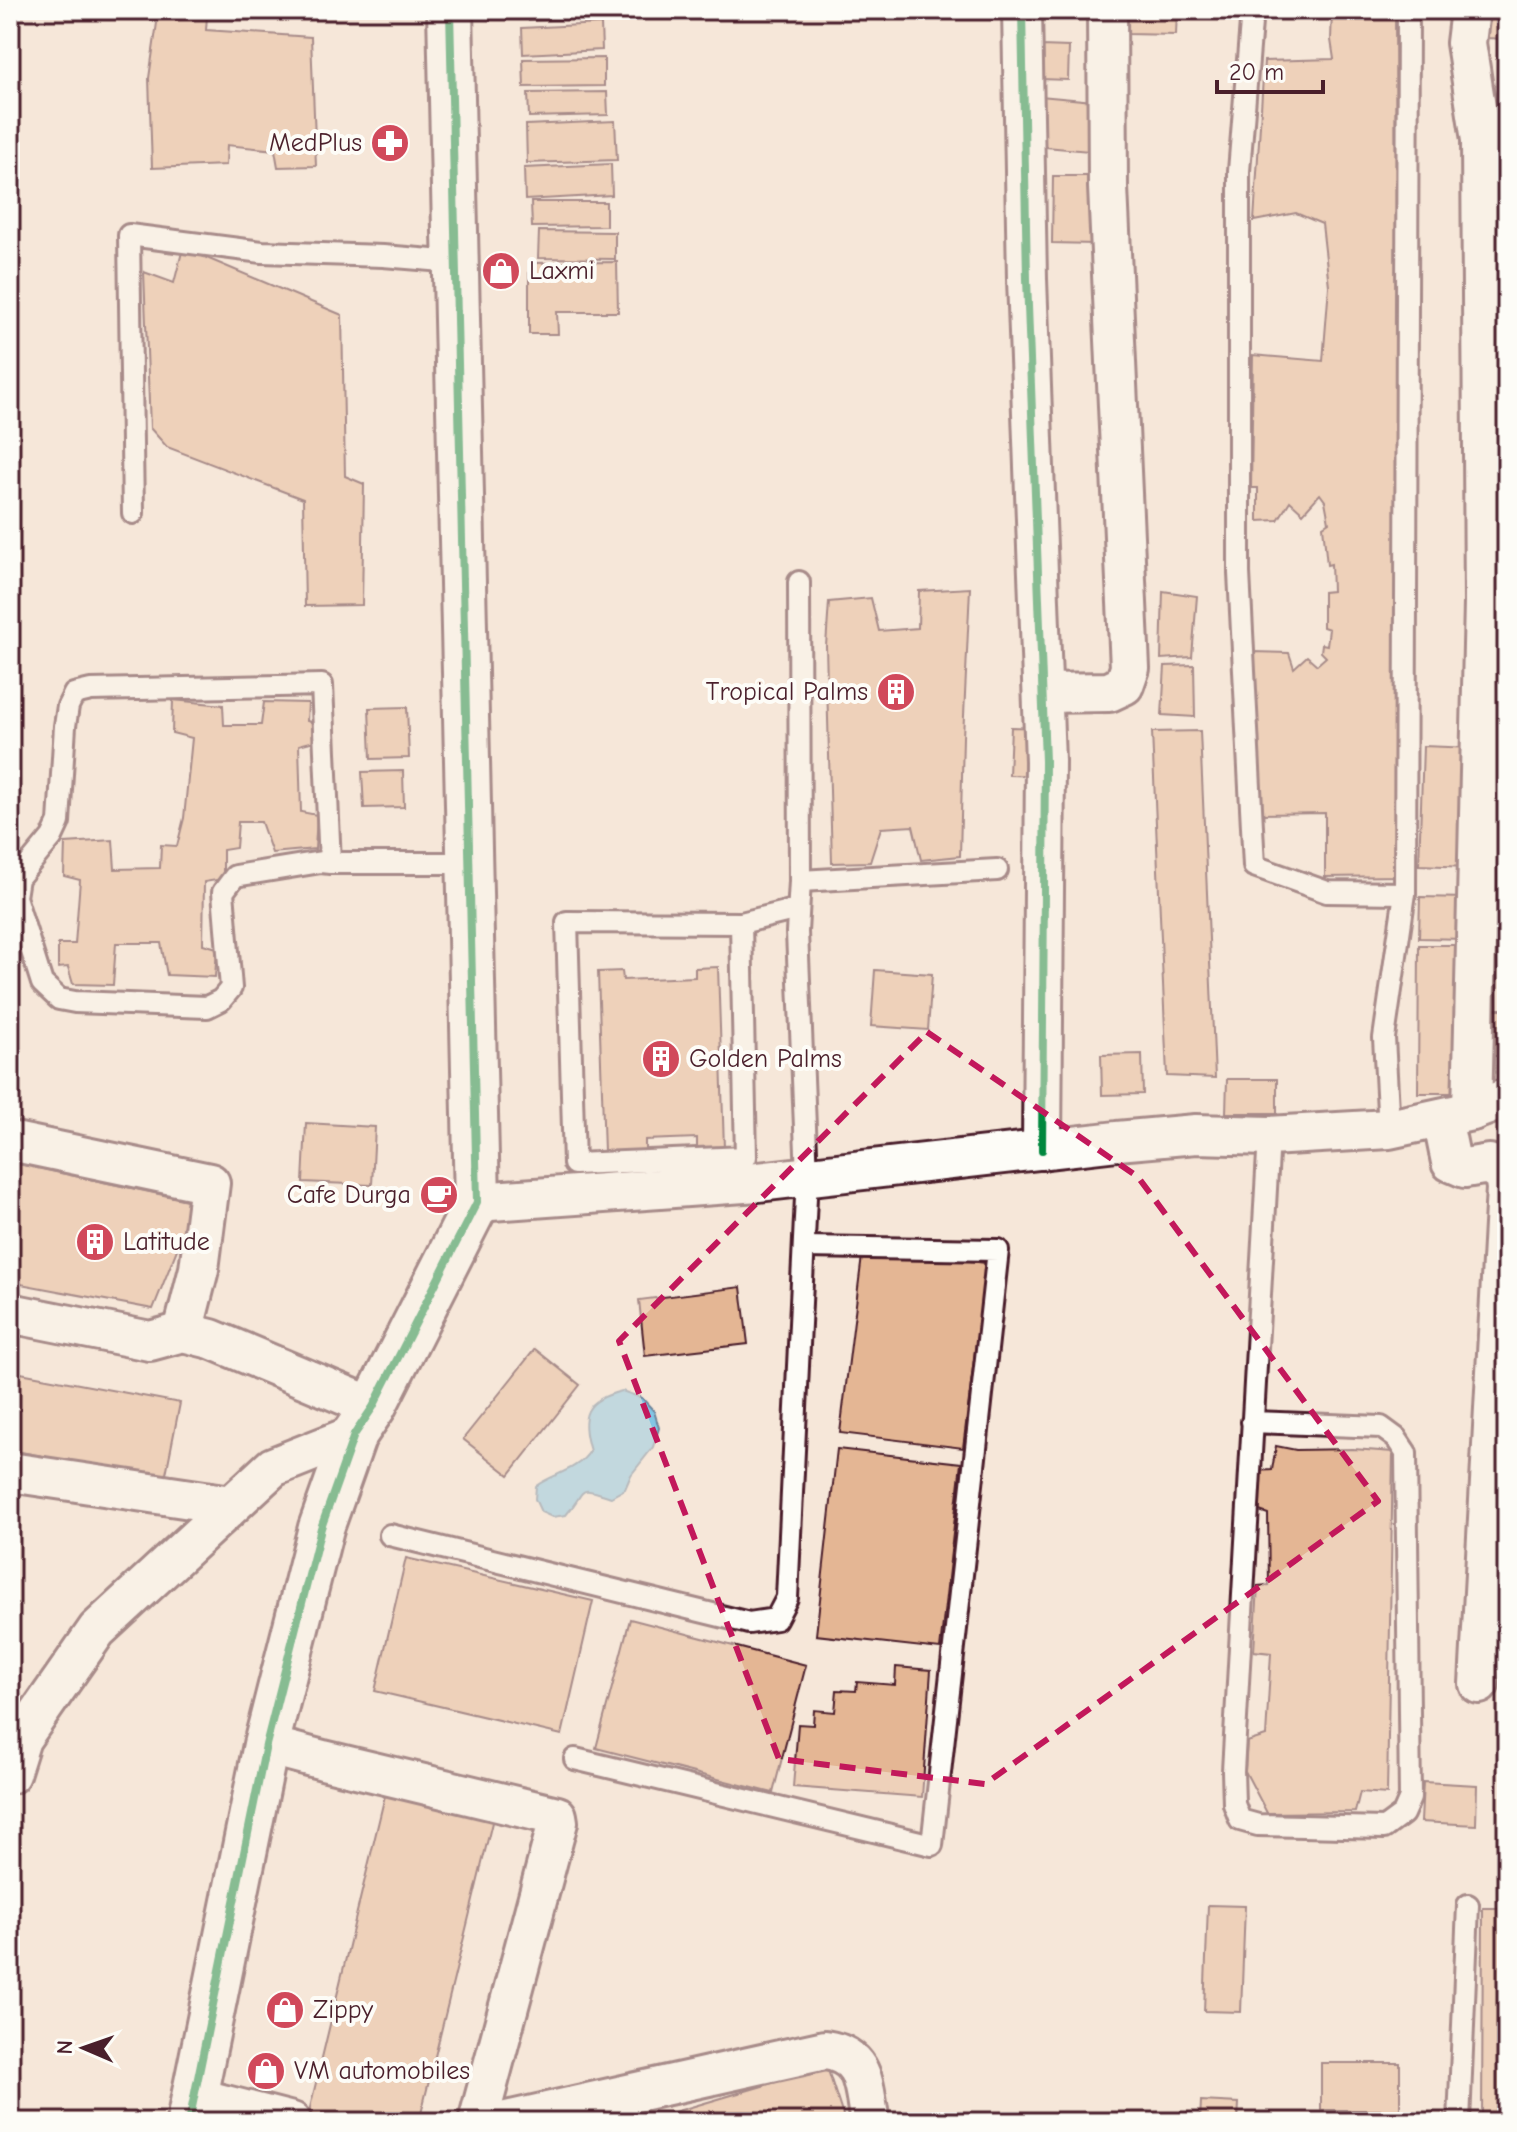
<svg xmlns="http://www.w3.org/2000/svg" width="1517" height="2132" viewBox="0 0 1517 2132" font-family="'Comic Neue',sans-serif">
  <rect width="100%" height="100%" fill="#f6e7d9"/>
  <filter id="ink" filterUnits="userSpaceOnUse"><feTurbulence type="fractalNoise" baseFrequency=".0125" numOctaves="2"/><feDisplacementMap in="SourceGraphic" scale="16" xChannelSelector="R" yChannelSelector="G"/><feConvolveMatrix kernelMatrix="1 2 1 2 8 2 1 2 1" color-interpolation-filters="sRGB"/></filter>
  <g filter="url(#ink)">
    <!-- water -->
    <path fill="#83c5e4" stroke="#6c839a" stroke-width="2" d="M622,1391L642,1398L654,1411L659,1428L653,1447L631,1475L625,1489L611,1497C575,1485 588,1490 566,1515L552,1517L541,1512L535,1499L536,1486C554,1473 577,1471 590,1451C579,1415 585,1400 622,1391Z"/>
    <!-- building -->
    <g fill="#e4b694" stroke="#4a1f2b" stroke-width="2">
      <path d="M528,10H597V18L529,21Z"/>
      <path d="M1037,10H1100V15L1037,14Z"/>
      <path d="M1128,10H1177L1176,35L1128,34Z"/>
      <path d="M1332,10H1395L1399,876L1325,877V813L1255,814L1253,652L1289,653L1294,668L1307,656L1317,665L1326,657L1321,652L1322,644L1327,645L1329,629L1323,627V592L1332,591L1331,564L1327,565L1323,526L1329,522L1325,501L1320,494L1303,513L1290,501L1278,520L1258,521V488H1251L1253,355L1323,361L1329,286L1322,224L1296,213L1254,221L1264,61L1334,59L1331,40Z"/>
      <path d="M1488,10H1507V39L1486,38Z"/>
      <path d="M158,16H207L206,30L311,37L316,166L278,167L275,150L227,145L226,165L152,168L149,78Z"/>
      <path d="M601,24L602,50L523,54L522,28Z"/>
      <path d="M1041,46L1069,47L1068,80L1040,79Z"/>
      <path d="M604,58V86L524,87L523,59Z"/>
      <path d="M607,92L608,115L529,117L528,93Z"/>
      <path d="M1040,96L1093,101L1089,151L1035,146Z"/>
      <path d="M615,121L617,160L527,163L526,125Z"/>
      <path d="M1490,141L1507,142V201L1488,200Z"/>
      <path d="M611,164L612,195L525,200L524,168Z"/>
      <path d="M1053,176H1095L1094,244L1052,243Z"/>
      <path d="M531,202H606V226L532,227Z"/>
      <path d="M539,231L615,232V259L538,258Z"/>
      <path d="M183,248L342,315L345,476L364,484L362,605L305,606L303,499L167,447L150,428L144,272L174,283Z"/>
      <path d="M617,262L618,312H557L558,334H529V263Z"/>
      <path d="M1499,408H1507V505H1497Z"/>
      <path d="M1486,545H1507V664L1491,665Z"/>
      <path d="M970,588L963,737L960,856L921,860L913,826L881,828L870,862L832,863L826,646L829,602L871,598L879,631L918,628L919,591Z"/>
      <path d="M1163,591L1197,596L1192,657L1161,659Z"/>
      <path d="M1194,665L1195,717L1162,715L1165,666Z"/>
      <path d="M1497,693H1507V724L1496,723Z"/>
      <path d="M173,700L223,705L224,725H261L264,702L308,703L307,721L322,725V739L299,745L301,812L317,815L315,849L272,853L261,822H238L236,848L223,850V879L204,882L203,944L217,948L215,977L167,975L161,943H116L113,985L73,984L68,967L58,968V944H75L80,880L64,876L65,843L113,840L115,869L160,868L161,845L177,846L184,818L192,738L172,733Z"/>
      <path d="M407,707L409,758L371,759L369,708Z"/>
      <path d="M1011,727L1042,728L1040,776L1009,775Z"/>
      <path d="M1200,731L1215,1078L1167,1076L1152,732Z"/>
      <path d="M1507,741V794L1495,796L1490,743Z"/>
      <path d="M1423,746L1472,748L1468,867L1419,865Z"/>
      <path d="M403,771L404,807L364,808L362,772Z"/>
      <path d="M1420,897L1467,898L1466,939L1419,938Z"/>
      <path d="M1419,945H1467L1466,1093H1418Z"/>
      <path d="M718,967L724,1148L697,1149V1138L645,1140V1151L604,1152L598,972L622,971L623,980L695,977V968Z"/>
      <path d="M875,970L932,974L928,1030L871,1026Z"/>
      <rect x="1489" y="1009" width="18" height="47"/>
      <path d="M1142,1054L1143,1094L1102,1095L1101,1055Z"/>
      <path d="M1227,1079H1277V1113H1226Z"/>
      <path d="M306,1123L375,1127L372,1185L303,1182Z"/>
      <path d="M10,1162L196,1202L153,1309L10,1282Z"/>
      <path d="M863,1248L986,1263L963,1448L840,1433Z"/>
      <path d="M741,1287L748,1344L645,1356L639,1300Z"/>
      <path d="M535,1349L580,1385L509,1475L463,1439Z"/>
      <path d="M10,1371L180,1403L165,1479L10,1450Z"/>
      <path d="M1276,1446L1296,1450L1353,1449L1393,1452L1387,1794L1360,1792L1355,1812L1267,1813L1245,1771L1247,1742L1266,1736L1271,1653L1254,1651L1258,1586L1269,1585L1268,1514L1251,1508L1255,1471L1272,1470Z"/>
      <path d="M837,1449L961,1463L940,1649L816,1635Z"/>
      <path d="M406,1558L593,1601L562,1735L375,1691Z"/>
      <path d="M630,1619L806,1665L773,1793L596,1748Z"/>
      <path d="M896,1667L931,1670L922,1797L793,1787L798,1724L813,1725L814,1710L835,1712L837,1690L856,1691L857,1682L895,1685Z"/>
      <path d="M1423,1782L1477,1785L1476,1825L1421,1822Z"/>
      <path d="M388,1783L495,1810L419,2122H333L308,2116Z"/>
      <path d="M1208,1905L1245,1906L1241,2012L1204,2011Z"/>
      <path d="M1483,1908H1507V2122H1482Z"/>
      <rect x="1321" y="2063" width="79" height="47"/>
      <path d="M827,2067L845,2122H640Z"/>
      <path d="M1201,2101L1239,2103L1238,2122H1200Z"/>
      <rect x="1316" y="2119" width="87" height="3"/>
    </g>
    <g fill="none" stroke-linecap="round" stroke-linejoin="round">
      <defs>
        <g id="service">
          <path d="M1252,10L1239,171V573L1254,866L1327,892L1405,893"/>
          <path d="M133,513L129,235L262,252L383,256L456,262"/>
          <path d="M330,863L322,685L91,690L74,694L68,706L65,726L59,822L52,837L18,878L15,897L42,983L59,999L75,1002L207,1007L221,1000L231,988L223,892L235,876L321,862L330,863H469"/>
          <path d="M800,881L997,870"/>
          <path d="M741,923L746,1157L574,1164L567,922L741,923L798,909"/>
          <path d="M1389,1129L1384,1038L1405,893L1408,10"/>
          <path d="M1252,1422L1381,1427L1396,1438L1406,1453L1410,1798L1403,1814L1384,1828L1258,1825L1240,1820L1234,1804L1233,1771L1269,1136"/>
          <path d="M390,1535L749,1623L776,1619L787,1598L807,1176L797,932L800,881L799,582"/>
          <path d="M575,1759L932,1845L998,1250L804,1247"/>
          <path d="M1459,2122L1468,1905"/>
        </g>
        <g id="minor">
          <path d="M1022,10L1027,279L1045,761L1042,1150"/>
          <path d="M1470,10L1466,43L1481,140L1484,603L1472,1111"/>
          <path d="M1043,693L1109,692L1124,685L1130,668L1108,187L1107,10"/>
          <path d="M1442,1118L1451,1162L1465,1168L1489,1164L1504,1175L1506,1188L1479,1684"/>
          <path d="M10,1141L210,1183L199,1269L183,1332L211,1339L373,1407"/>
          <path d="M477,1202L758,1182L1117,1141L1196,1134L1269,1136L1389,1129L1472,1111L1507,1098"/>
          <path d="M10,1313L150,1341L183,1332"/>
          <path d="M10,1472L231,1505"/>
          <path d="M266,1745L323,1760L557,1816L558,1822L478,2122"/>
          <path d="M10,1774L21,1739L97,1630L273,1467L354,1435"/>
          <path d="M194,2097L292,2122"/>
          <path d="M502,2122L825,2050C867,2056 863,2087 870,2122"/>
        </g>
        <path id="tertiary" d="M189,2122L266,1745L321,1528L354,1435L373,1407L477,1202L450,10"/>
      </defs>
      <!-- service casing -->
      <use href="#service" stroke="#4a1f2b" stroke-width="26"/>
      <!-- minor casing -->
      <use href="#minor" stroke="#4a1f2b" stroke-width="44"/>
      <!-- tertiary casing -->
      <use href="#tertiary" stroke="#4a1f2b" stroke-width="50"/>
      <!-- service -->
      <use href="#service" stroke="#fdfcf7" stroke-width="20"/>
      <!-- minor -->
      <use href="#minor" stroke="#fdfcf7" stroke-width="38"/>
      <!-- tertiary -->
      <use href="#tertiary" stroke="#fdfcf7" stroke-width="44"/>
      <defs>
        <g id="cycleway">
          <path d="M1022,10L1027,279L1045,761L1042,1150"/>
          <path d="M189,2122L266,1745L321,1528L354,1435L373,1407L477,1202L450,10"/>
        </g>
      </defs>
      <!-- cycleway casing -->
      <use href="#cycleway" stroke="#fdfcf7" stroke-width="13"/>
      <!-- cycleway -->
      <use href="#cycleway" stroke="#00873e" stroke-width="8"/>
    </g>
  </g>
  <!-- marked area -->
  <path d="M0 0H1517V2132H0ZM927,1032L1138,1177L1378,1501L985,1784L779,1759L619,1341Z" fill="#f6e7d9" fill-opacity=".55" fill-rule="evenodd"/>
  <path fill="none" stroke="#c2185b" stroke-width="6" stroke-dasharray="16 10" stroke-linejoin="round" d="M927,1032L1138,1177L1378,1501L985,1784L779,1759L619,1341Z"/>
  <!-- icons -->
  <defs>
    <symbol id="pharmacy-disc" viewBox="-11 -11 22 22"><circle r="9.5" fill="#d1495b" stroke="#fdfcf7"/><path d="M-2-6h4v4h4v4h-4v4h-4v-4h-4v-4h4Z" fill="#fff"/></symbol>
    <symbol id="shop-disc" viewBox="-11 -11 22 22"><circle r="9.5" fill="#d1495b" stroke="#fdfcf7"/><path d="M-5-2.5h2.3a2.7 3.5 0 0 1 5.4 0H5L5.5 6h-11ZM-1.5-2.5h3a1.5 2.3 0 0 0-3 0Z" fill="#fff"/></symbol>
    <symbol id="building-disc" viewBox="-11 -11 22 22"><circle r="9.5" fill="#d1495b" stroke="#fdfcf7"/><path d="M-4-6H4V6H1V3H-1V6H-4ZM-2.5-4.3h1.7v1.8h-1.7ZM.8-4.3h1.7v1.8H.8ZM-2.5-1h1.7V.8h-1.7ZM.8-1h1.7V.8H.8Z" fill="#fff"/></symbol>
    <symbol id="cafe-disc" viewBox="-11 -11 22 22"><circle r="9.5" fill="#d1495b" stroke="#fdfcf7"/><path d="M-5.5-4.5H6V0H3Q3 3.5 0 3.5H-2.5Q-5.5 3.5-5.5 0ZM3-3.2v2h1.7v-2ZM-6 4.5H4V6H-6Z" fill="#fff"/></symbol>
  </defs>
  <g fill-rule="evenodd">
    <use href="#pharmacy-disc" x="368" y="121" width="44" height="44"/>
    <use href="#shop-disc" x="479" y="249" width="44" height="44"/>
    <use href="#building-disc" x="874" y="670" width="44" height="44"/>
    <use href="#building-disc" x="639" y="1037" width="44" height="44"/>
    <use href="#cafe-disc" x="417" y="1173" width="44" height="44"/>
    <use href="#building-disc" x="73" y="1220" width="44" height="44"/>
    <use href="#shop-disc" x="263" y="1988" width="44" height="44"/>
    <use href="#shop-disc" x="244" y="2049" width="44" height="44"/>
  </g>
  <g text-anchor="middle" dominant-baseline="central" stroke-width="8" stroke-linejoin="round" paint-order="stroke">
    <!-- poi labels -->
    <g font-size="26" fill="#4a1f2b" stroke="#fdfcf7" text-anchor="start">
      <text x="362" y="143" text-anchor="end">MedPlus</text>
      <text x="529" y="271">Laxmi</text>
      <text x="868" y="692" text-anchor="end">Tropical Palms</text>
      <text x="689" y="1059">Golden Palms</text>
      <text x="411" y="1195" text-anchor="end">Cafe Durga</text>
      <text x="123" y="1242">Latitude</text>
      <text x="313" y="2010">Zippy</text>
      <text x="294" y="2071">VM automobiles</text>
    </g>
  </g>
  <!-- margin -->
  <rect width="1517" height="2132" fill="none" stroke="#fdfcf7" stroke-width="40"/>
  <rect x="20" y="20" width="1477" height="2092" fill="none" stroke="#4a1f2b" stroke-width="3" filter="url(#ink)"/>
  <!-- north arrow -->
  <g transform="translate(84 2048) rotate(272)" stroke="#fdfcf7" stroke-width="6" paint-order="stroke">
  <path d="M0-6L14 30L0 20L-14 30Z" fill="#4a1f2b"/>
  <text y="-12" font-size="22" font-weight="bold" text-anchor="middle" fill="#4a1f2b">N</text>
  </g>
  <!-- scale -->
  <path d="M1217 80v12h106v-12" fill="none" stroke="#4a1f2b" stroke-width="4"/>
  <text x="1229" y="80" font-size="24" fill="#4a1f2b" stroke="#fdfcf7" stroke-width="6" paint-order="stroke">20 m</text>
</svg>
